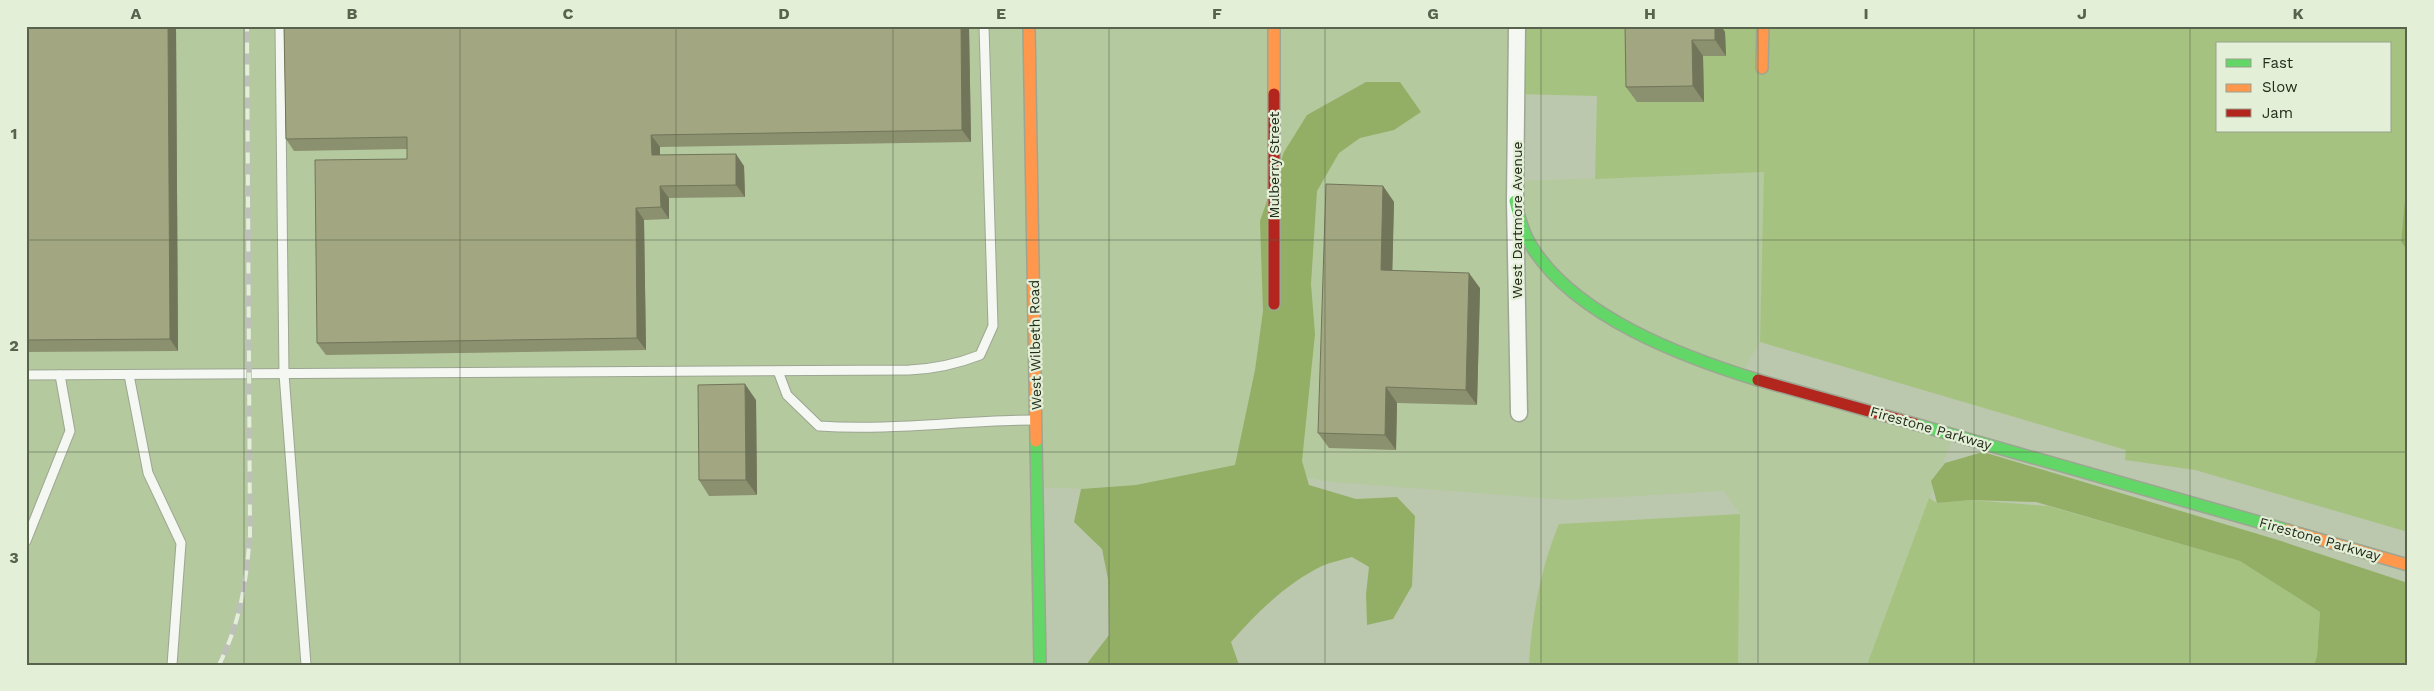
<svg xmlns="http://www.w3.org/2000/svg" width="2434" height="691" viewBox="0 0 2434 691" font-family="'Work Sans',sans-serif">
  <rect width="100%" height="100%" fill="#bcc8ae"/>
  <!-- built -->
  <g fill="#b5c99f">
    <path d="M26,26H1025L1039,665H26Z"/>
    <path d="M1029,26H1517L1515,181L1765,172L1760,342L1741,375L1954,434L1867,665H1738L1740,514L1724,491L1568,500L1331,482L1235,465L1136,485L1081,489L1037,487Z"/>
  </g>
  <!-- green -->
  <g fill="#a6c281" fill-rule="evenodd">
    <path d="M1517,26H2408V165L2401,242L2408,251V532L2195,470L2125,460L2126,450L1760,342L1764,172L1595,179L1597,96L1517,94ZM2218,44H2390V131H2218Z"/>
    <path d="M1929,498L1937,503L1971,500L2048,506L2241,561L2320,612L2317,656L2314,665H1867Z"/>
    <path d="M1740,514L1738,665H1529C1531,620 1541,566 1559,524Z"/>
  </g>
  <!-- forest -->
  <g fill="#93af65">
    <path d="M1366,82H1400L1421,112L1394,130L1360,138L1339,153L1317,191L1311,284L1315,334L1302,461L1309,485L1356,499L1397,497L1415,516L1412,586L1393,619L1367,625L1366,594L1369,567L1352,557C1342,560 1331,562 1322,566C1287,583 1256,613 1231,642L1239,665H1086L1109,635L1108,579L1102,549L1074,522L1081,489L1136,485L1235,465L1255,370L1263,311L1260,221L1284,152L1307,115Z"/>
    <path d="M2408,165V251L2401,242Z"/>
    <path d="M1983,452L2278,540L2408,583V665H2314L2317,656L2320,612L2240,561L2036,502L1971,500L1937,503L1931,481L1945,463Z"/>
  </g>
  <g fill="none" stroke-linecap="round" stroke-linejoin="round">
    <defs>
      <g id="lane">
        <path d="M280,26L284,374L306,665"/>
        <path d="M778,371L787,395L819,426C891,431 963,420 1036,420"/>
        <path d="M26,375L909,370C935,369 957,364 980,355L993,326L984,26"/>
        <path d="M129,375L148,473L181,543L172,665"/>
        <path d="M26,541L70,431L60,375"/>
      </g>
      <path id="street" d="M1517,26L1515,201L1519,413"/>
      <g id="fast">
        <path d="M1515,201C1519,217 1523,233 1532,247C1576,317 1683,357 1758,380"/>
        <path d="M1915,424L2287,530"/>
        <path d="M1036,441L1040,665"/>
      </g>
      <g id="slow">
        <path d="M1029,26L1036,441"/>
        <path d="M1274,26V94"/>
        <path d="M1762,68L1763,26"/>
        <path d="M2287,530L2408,565"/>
      </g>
      <g id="jam">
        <path d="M1274,94V304"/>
        <path d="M1758,380L1915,424"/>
      </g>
    </defs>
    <!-- lane casing -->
    <use href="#lane" stroke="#9ca692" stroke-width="11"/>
    <!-- street casing -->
    <use href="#street" stroke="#9ca692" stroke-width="19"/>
    <!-- fast casing -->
    <use href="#fast" stroke="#9ca692" stroke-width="14"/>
    <!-- slow casing -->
    <use href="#slow" stroke="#9ca692" stroke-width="14"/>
    <!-- jam casing -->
    <use href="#jam" stroke="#9ca692" stroke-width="14"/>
    <!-- lane -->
    <use href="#lane" stroke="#f5f7f3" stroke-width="9"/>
    <!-- street -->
    <use href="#street" stroke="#f5f7f3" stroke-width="16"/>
    <!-- fast -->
    <use href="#fast" stroke="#63d668" stroke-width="11"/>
    <!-- slow -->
    <use href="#slow" stroke="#ff974d" stroke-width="11"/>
    <!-- jam -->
    <use href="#jam" stroke="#b3261e" stroke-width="11"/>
    <defs>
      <path id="rail" d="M219,665C241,620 246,583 250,534L247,26"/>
    </defs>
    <!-- rail casing -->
    <use href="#rail" stroke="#bdc0b9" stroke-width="5.5"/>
    <!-- rail -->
    <use href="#rail" stroke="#e4efd8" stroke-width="4" stroke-dasharray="11" stroke-linecap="butt"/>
  </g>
  <!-- wall -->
  <g fill="#8b906f">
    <path d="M26,26H176L178,351L26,352Z"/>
    <path d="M284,26H969L971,142L660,147V155L744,166L745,197L669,198V219L644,220L646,350L326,355L317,343L407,159V149L294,151L286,139Z"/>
    <path d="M1625,26H1721L1725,32L1726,56H1703L1704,102H1637L1626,87Z"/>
    <path d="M1383,186L1394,202L1392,271L1480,288L1477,405L1397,403L1396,450L1329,448L1318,433Z"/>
    <path d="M756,400L757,495L709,496L699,480Z"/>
  </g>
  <!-- shaded-wall -->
  <g fill="#71755a">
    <path d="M168,26H176L178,351L170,339Z"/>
    <path d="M961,26H969L971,142L962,130Z"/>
    <path d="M1715,26H1721L1725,32L1726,56L1715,40Z"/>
    <path d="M1692,40L1703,56L1704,102L1693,86Z"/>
    <path d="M651,135L660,147V167L652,155Z"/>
    <path d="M736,154L744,166L745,197L736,185Z"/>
    <path d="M660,186L669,198V219L661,207Z"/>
    <path d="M1383,186L1394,202L1392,286L1381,270Z"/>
    <path d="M636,208L644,220L646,350L637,338Z"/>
    <path d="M1469,273L1480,288L1477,405L1466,390Z"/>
    <path d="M745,384L756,400L757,495L746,480Z"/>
    <path d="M1386,387L1397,403L1396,450L1385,435Z"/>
  </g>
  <!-- building -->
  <g fill="#a2a781" stroke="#71755a">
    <path d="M26,26H168L170,339L26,340Z"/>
    <path d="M284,26H961L962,130L651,135L652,155L736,154V185L660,186L661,207L636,208L637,338L317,343L315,160L407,159V137L286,139Z"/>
    <path d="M1625,26H1715V40H1692L1693,86L1626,87Z"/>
    <path d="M1326,184L1383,186L1381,270L1469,273L1466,390L1386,387L1385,435L1318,433Z"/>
    <path d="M745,384L746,480H699L698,385Z"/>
  </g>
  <!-- grid -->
  <path fill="none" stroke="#59624d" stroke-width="1" stroke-opacity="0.55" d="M244,26V665M460,26V665M676,26V665M893,26V665M1109,26V665M1325,26V665M1541,26V665M1758,26V665M1974,26V665M2190,26V665M26,240H2408M26,452H2408"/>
  <g text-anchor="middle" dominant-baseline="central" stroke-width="4.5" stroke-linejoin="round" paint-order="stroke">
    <!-- street labels -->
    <g font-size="14" fill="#232b19" stroke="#e4efd8">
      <text transform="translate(1274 165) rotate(-90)">Mulberry Street</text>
      <text transform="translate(1517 220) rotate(-90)">West Dartmore Avenue</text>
      <text transform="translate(1035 345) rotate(-91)">West Wilbeth Road</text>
      <text transform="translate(1931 428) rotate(16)">Firestone Parkway</text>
      <text transform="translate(2320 539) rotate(16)">Firestone Parkway</text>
    </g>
  </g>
  <!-- border -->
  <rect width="2434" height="691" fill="none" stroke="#e4efd8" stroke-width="55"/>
  <!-- legend -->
  <rect x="2216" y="42" width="175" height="90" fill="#e4efd8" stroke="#97a18c"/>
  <rect x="2226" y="59" width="25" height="8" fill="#63d668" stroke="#97a18c"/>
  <text x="2262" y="68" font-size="15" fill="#232b19">Fast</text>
  <rect x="2226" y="84" width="25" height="8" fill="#ff974d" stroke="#97a18c"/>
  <text x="2262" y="92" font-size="15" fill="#232b19">Slow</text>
  <rect x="2226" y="109" width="25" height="8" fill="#b3261e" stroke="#97a18c"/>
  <text x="2262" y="118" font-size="15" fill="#232b19">Jam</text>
  <rect x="28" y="28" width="2378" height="636" fill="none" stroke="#59624d" stroke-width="2"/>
  <g font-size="16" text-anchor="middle" font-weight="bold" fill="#59624d">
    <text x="136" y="19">A</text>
    <text x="352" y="19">B</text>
    <text x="568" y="19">C</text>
    <text x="784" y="19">D</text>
    <text x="1001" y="19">E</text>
    <text x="1217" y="19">F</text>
    <text x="1433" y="19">G</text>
    <text x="1650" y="19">H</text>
    <text x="1866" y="19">I</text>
    <text x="2082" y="19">J</text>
    <text x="2298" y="19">K</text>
    <text x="14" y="139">1</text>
    <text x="14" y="351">2</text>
    <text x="14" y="563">3</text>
  </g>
</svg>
